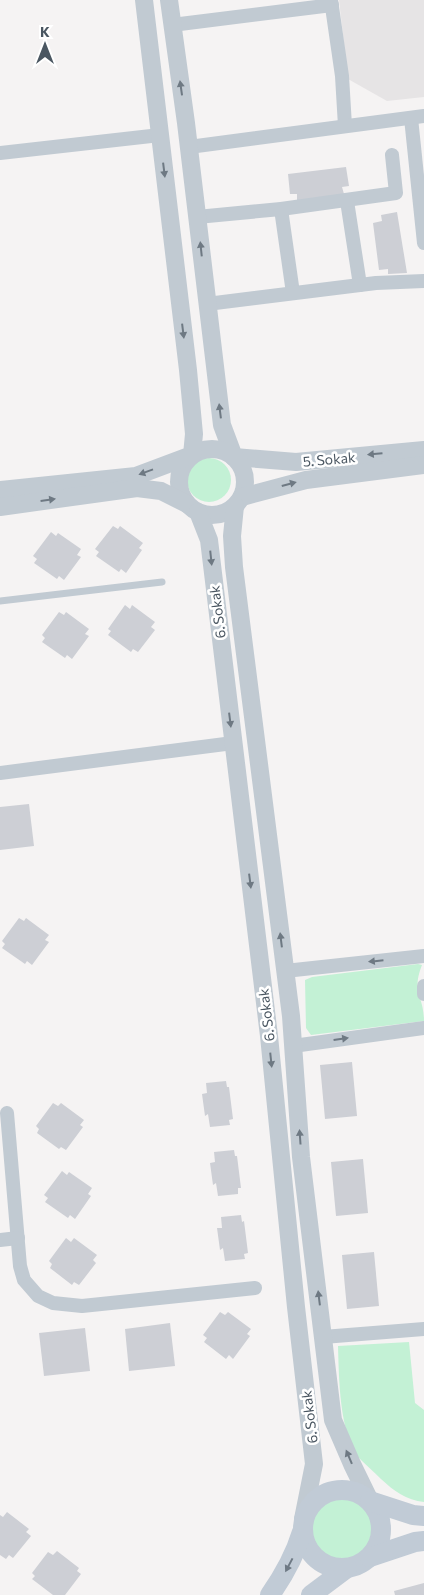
<svg xmlns="http://www.w3.org/2000/svg" width="424" height="1595" viewBox="0 0 424 1595" font-family="Commissioner,sans-serif">
  <rect width="100%" height="100%" fill="#f5f3f3"/>
  <!-- education -->
  <path fill="#e6e4e5" d="M339,0H424V97L387,101L348,79Z"/>
  <!-- green -->
  <g fill="#c3f1d5">
    <circle cx="209" cy="480" r="22"/>
    <path d="M418,964L422,965C411,993 424,996 424,1021L311,1035L306,1028L305,980L312,977Z"/>
    <path d="M409,1342L415,1403L424,1410V1502C406,1500 394,1491 381,1479C374,1472 366,1465 359,1458C339,1433 339,1377 338,1346Z"/>
    <circle cx="342" cy="1528" r="31"/>
  </g>
  <!-- building -->
  <g fill="#cdcfd5">
    <path d="M346,167L349,186L342,187L344,194L297,201V194H290L288,174Z"/>
    <path d="M397,212L407,273L388,274V269L379,270L373,223L382,221L381,215Z"/>
    <path d="M113,526L118,529L120,526L143,543L139,548L142,550L126,573L121,569L119,572L96,556L99,552L95,549Z"/>
    <path d="M51,532L56,536L58,533L81,549L77,555L81,557L64,580L59,576L57,579L34,563L37,559L33,556Z"/>
    <path d="M125,605L130,609L132,605L155,622L151,627L155,630L138,652L133,649L131,652L108,635L111,631L108,629Z"/>
    <path d="M59,612L64,615L66,612L89,629L85,634L89,636L72,659L67,655L65,658L42,642L45,638L42,635Z"/>
    <path d="M29,804L34,846L0,850V807Z"/>
    <path d="M19,918L24,921L26,918L49,935L45,940L49,942L32,965L27,961L25,964L2,948L5,944L2,941Z"/>
    <path d="M352,1062L357,1116L325,1119L320,1065Z"/>
    <path d="M226,1081L227,1087H229L233,1119L229,1120L230,1125L210,1127L208,1114L205,1116L202,1094L207,1093L206,1083Z"/>
    <path d="M53,1103L58,1106L61,1103L84,1120L80,1125L83,1127L66,1150L61,1147L59,1149L37,1133L39,1129L36,1126Z"/>
    <path d="M234,1150L235,1156H237L241,1188H238V1194L218,1196L216,1183L213,1185L210,1163L215,1162L214,1152Z"/>
    <path d="M363,1159L368,1213L336,1216L331,1162Z"/>
    <path d="M62,1171L67,1175L69,1172L92,1188L88,1194L91,1196L75,1219L70,1215L68,1218L45,1202L48,1198L44,1195Z"/>
    <path d="M241,1215L242,1222L244,1221L248,1253L244,1254L245,1259L225,1261L223,1248L220,1250L217,1228H222L221,1217Z"/>
    <path d="M66,1238L71,1242L74,1238L97,1255L93,1260L96,1263L79,1285L74,1282L72,1285L50,1268L52,1264L49,1261Z"/>
    <path d="M374,1252L379,1306L347,1309L342,1255Z"/>
    <path d="M220,1312L225,1315L228,1312L251,1329L247,1334L250,1336L233,1359L229,1355L226,1359L204,1342L207,1338L203,1335Z"/>
    <path d="M170,1323L175,1366L129,1371L125,1329Z"/>
    <path d="M85,1328L90,1371L44,1376L39,1333Z"/>
    <path d="M7,1512L29,1529L26,1532L31,1536L13,1558L9,1555L6,1559L0,1555V1515L3,1517Z"/>
    <path d="M57,1551L79,1568L77,1571L81,1574L65,1595H53L32,1579L35,1576L32,1573L48,1552L53,1555Z"/>
    <path d="M424,1583V1595H395L394,1591Z"/>
  </g>
  <g fill="none" stroke-linecap="round" stroke-linejoin="round">
    <!-- service -->
    <path stroke="#c1cad2" stroke-width="7" d="M0,601L162,582"/>
    <!-- minor -->
    <g stroke="#c1cad2" stroke-width="14">
      <path d="M331,0L342,76L345,126"/>
      <path d="M172,25L332,5"/>
      <path d="M411,118L424,243"/>
      <path d="M189,147L424,116"/>
      <path d="M0,153L160,135"/>
      <path d="M347,201L360,285"/>
      <path d="M281,209L293,293"/>
      <path d="M197,217L281,209L396,193L392,155"/>
      <path d="M207,304L376,283L424,281"/>
      <path d="M0,773L233,743"/>
      <path d="M285,971L424,956"/>
      <path d="M424,986V994"/>
      <path d="M293,1046L424,1028"/>
      <path d="M7,1113L20,1266L24,1280L38,1296L53,1303L82,1306L255,1288"/>
      <path d="M0,1240L18,1238"/>
      <path d="M323,1337L424,1329"/>
    </g>
    <!-- tertiary -->
    <g stroke="#c1cad2" stroke-width="18">
      <path d="M169,0L186,123L222,425L234,457L296,462L424,450"/>
      <circle cx="212" cy="482" r="33"/>
      <path d="M0,490L136,476L192,455L194,434L188,370L144,0"/>
      <path d="M242,497L306,480L424,465"/>
      <path d="M235,506L232,536L234,567L291,1016L301,1157L333,1420L352,1464L370,1501"/>
      <path d="M0,507L137,488L161,491L187,504"/>
      <path d="M198,512L209,540L269,1036L296,1307L314,1464L303,1519"/>
    </g>
    <!-- secondary -->
    <g stroke="#c1cbd6" stroke-width="20">
      <circle cx="342" cy="1529" r="39"/>
      <path d="M370,1501L413,1515L424,1516"/>
      <path d="M370,1557L415,1542L424,1541"/>
      <path d="M270,1595C284,1575 295,1555 302,1532"/>
      <path d="M311,1595L347,1568"/>
    </g>
  </g>
  <!-- one-way arrows -->
  <defs><path id="oneway-solid" d="M-6-.8H1V-3.2L6.5 0L1 3.2V.8H-6Z" transform="scale(1.25)"/></defs>
  <g fill="#6e7983">
    <use href="#oneway-solid" transform="translate(181 88) rotate(-98)"/>
    <use href="#oneway-solid" transform="translate(164 170) rotate(83)"/>
    <use href="#oneway-solid" transform="translate(201 249) rotate(-96)"/>
    <use href="#oneway-solid" transform="translate(183 331) rotate(83)"/>
    <use href="#oneway-solid" transform="translate(220 411) rotate(-97)"/>
    <use href="#oneway-solid" transform="translate(375 454) rotate(175)"/>
    <use href="#oneway-solid" transform="translate(146 472) rotate(160)"/>
    <use href="#oneway-solid" transform="translate(289 484) rotate(-15)"/>
    <use href="#oneway-solid" transform="translate(48 500) rotate(-8)"/>
    <use href="#oneway-solid" transform="translate(211 558) rotate(84)"/>
    <use href="#oneway-solid" transform="translate(230 720) rotate(83)"/>
    <use href="#oneway-solid" transform="translate(250 881) rotate(83)"/>
    <use href="#oneway-solid" transform="translate(281 940) rotate(-97)"/>
    <use href="#oneway-solid" transform="translate(376 961) rotate(174)"/>
    <use href="#oneway-solid" transform="translate(341 1039) rotate(-8)"/>
    <use href="#oneway-solid" transform="translate(271 1060) rotate(84)"/>
    <use href="#oneway-solid" transform="translate(300 1137) rotate(-94)"/>
    <use href="#oneway-solid" transform="translate(319 1298) rotate(-97)"/>
    <use href="#oneway-solid" transform="translate(349 1457) rotate(-113)"/>
  </g>
  <use fill="#6e7984" href="#oneway-solid" transform="translate(289 1565) rotate(118)"/>
  <g text-anchor="middle" dominant-baseline="central" stroke-width="5" stroke-linejoin="round" paint-order="stroke">
    <!-- street labels -->
    <g font-size="14" fill="#4a5661" stroke="#fff">
      <text transform="translate(329 459) rotate(-5)">5. Sokak</text>
      <text transform="translate(217 612) rotate(-97)">6. Sokak</text>
      <text transform="translate(266 1015) rotate(-97)">6. Sokak</text>
      <text transform="translate(309 1417) rotate(-97)">6. Sokak</text>
    </g>
  </g>
  <!-- north arrow -->
  <g transform="translate(45 45)" stroke="#ffffff" stroke-width="4" paint-order="stroke">
  <path d="M0-4L9 19L0 12L-9 19Z" fill="#4a5661"/>
  <text y="-8" font-size="14" font-weight="bold" text-anchor="middle" fill="#4a5661">K</text>
  </g>
</svg>
